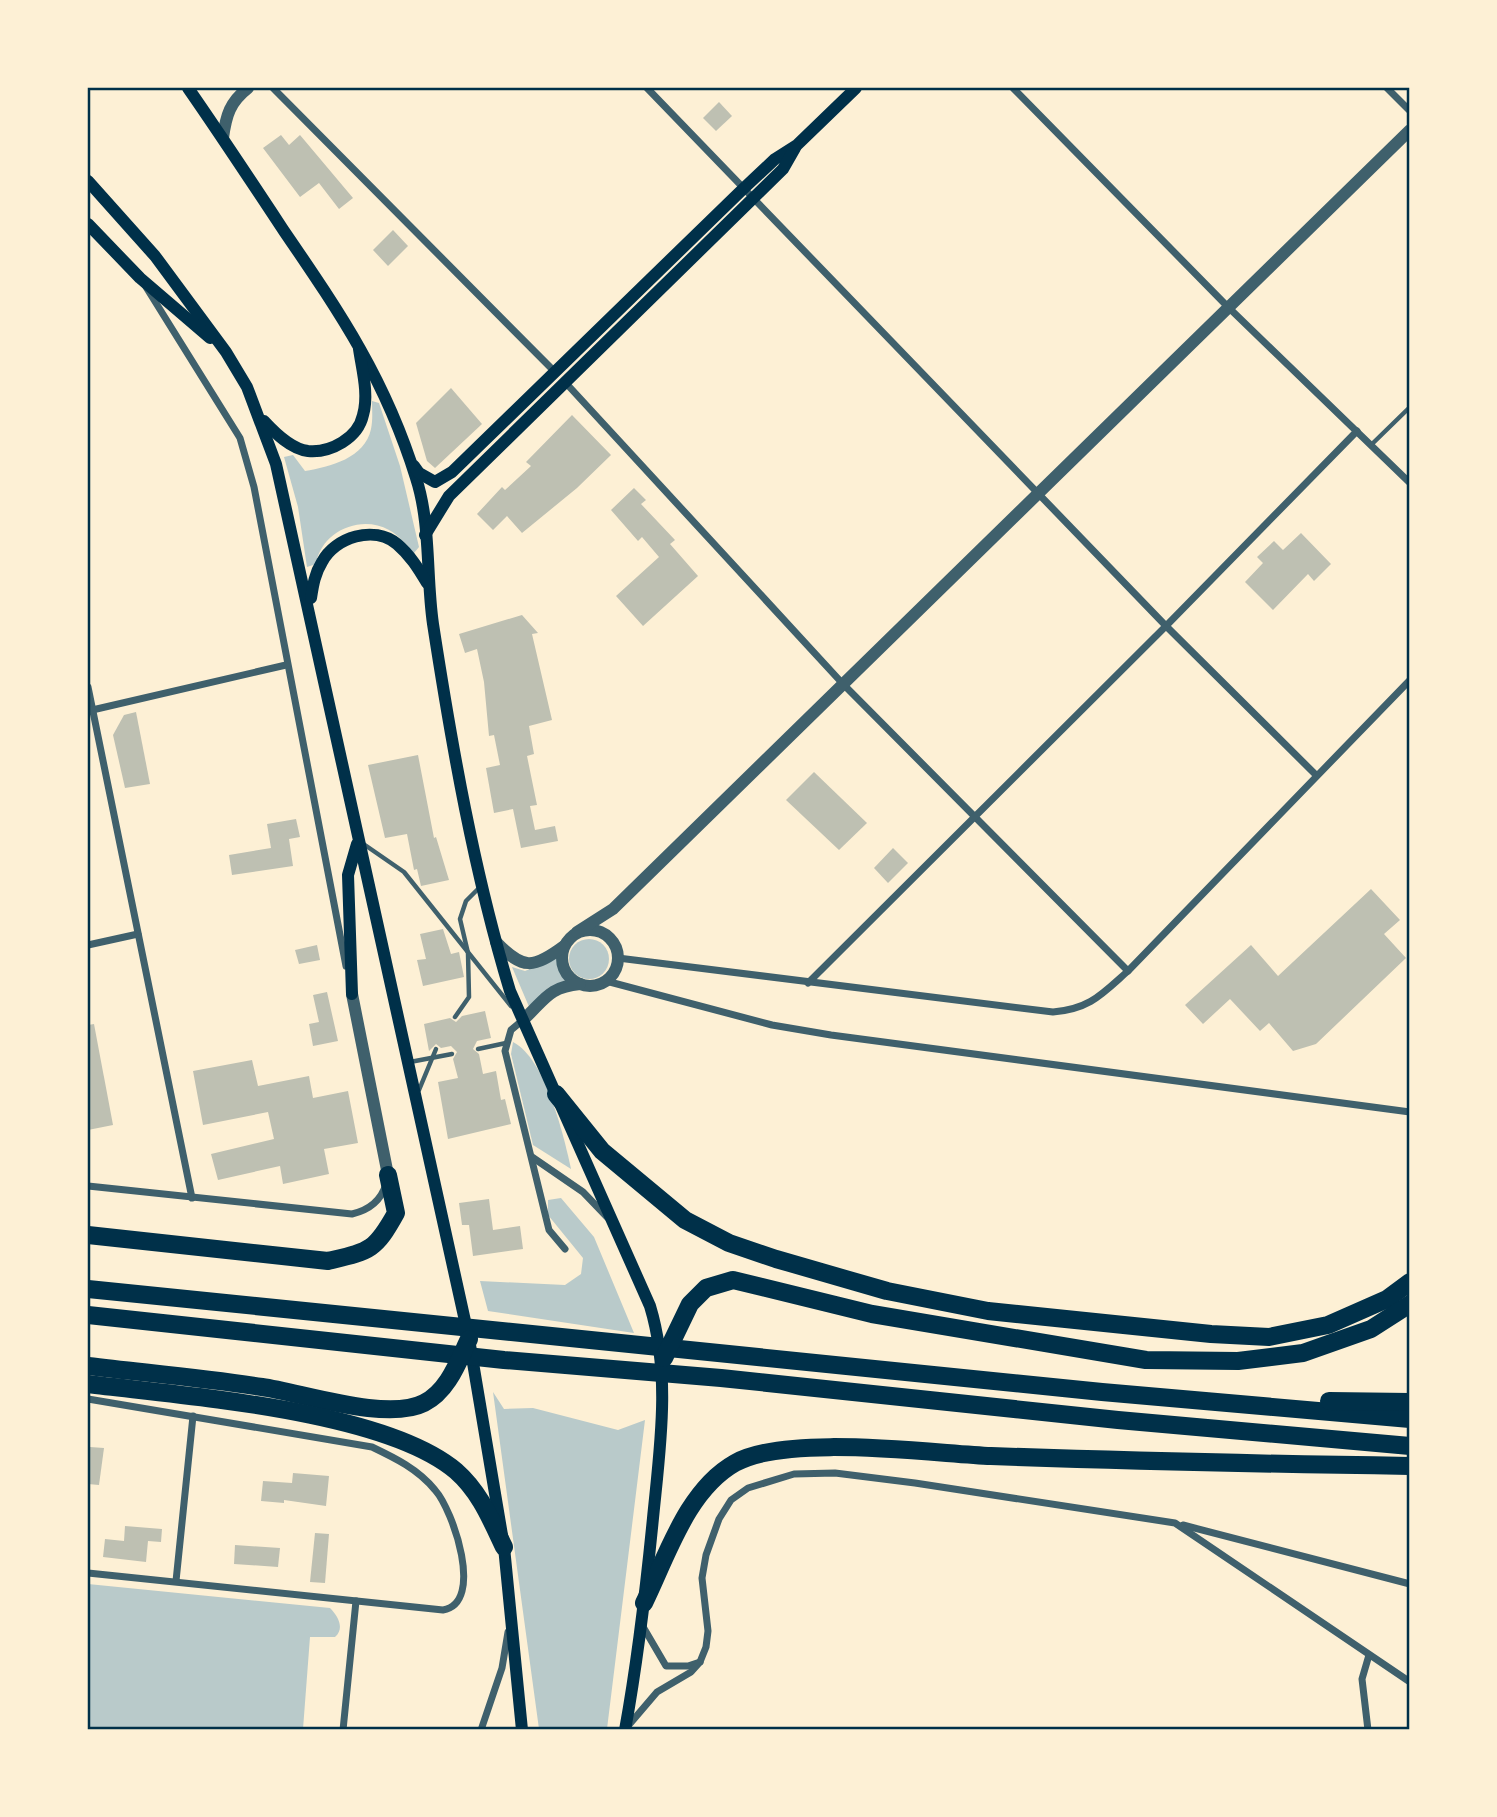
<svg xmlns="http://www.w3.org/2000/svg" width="1497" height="1817" viewBox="0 0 1497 1817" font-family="Montserrat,sans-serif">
  <rect width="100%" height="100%" fill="#fdf0d5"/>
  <!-- green -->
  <g fill="#b9caca">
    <path d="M372,401L379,403L400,466L419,547L414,553C407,545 398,535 389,530C360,514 321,532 316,564L307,567L298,507L284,457L293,455L305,471C330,467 365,458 371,429C373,420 372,410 372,401Z"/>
    <circle cx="589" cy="959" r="20"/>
    <path d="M559,957L563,973L569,980L548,988L530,1009L512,967L525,971Z"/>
    <path d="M513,1042C545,1058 564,1136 571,1169L533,1145L511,1054Z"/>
    <path d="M561,1198L594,1237L634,1333L488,1311L480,1281L565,1285L581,1274L583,1258L548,1215V1200Z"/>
    <path d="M493,1392L504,1409L533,1408L618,1430L645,1420L607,1729H539Z"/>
    <path d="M88,1584L330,1608C338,1616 345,1628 335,1637H310L303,1729H88Z"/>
  </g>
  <!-- building -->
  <g fill="#bec0b2">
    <path d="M719,102L732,116L716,131L703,118Z"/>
    <path d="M281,135L289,145L300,135L353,198L339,209L319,183L300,197L263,148Z"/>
    <path d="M393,230L408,246L388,266L373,250Z"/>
    <path d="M451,388L482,424L435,468L427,461L416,423Z"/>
    <path d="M572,415L611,455L577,488L522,533L507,516L493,530L477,514L502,487L505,490L531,466L526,462Z"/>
    <path d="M634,488L646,500L641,504L675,540L670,544L698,576L643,626L616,596L659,557L642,537L638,541L611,510Z"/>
    <path d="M1301,533L1331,564L1314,581L1308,574L1273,610L1245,582L1263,563L1257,557L1274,541L1283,550Z"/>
    <path d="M522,615L538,633L532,634L552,720L529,726L534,754L527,756L537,805L530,806L535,830L555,826L558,841L521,848L513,809L494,813L486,768L500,765L494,735L489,736L484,682L477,649L465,653L459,634Z"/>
    <path d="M136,712L150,784L125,788L113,735L124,715Z"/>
    <path d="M418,755L434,838L436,837L449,880L421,886L417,869L414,870L407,834L385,838L368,765Z"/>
    <path d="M814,772L867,823L839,850L786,800Z"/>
    <path d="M296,819L300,837L289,839L293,866L232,875L229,855L271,848L267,824Z"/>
    <path d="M893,848L908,863L888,883L874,868Z"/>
    <path d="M1371,889L1400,920L1384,934L1406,958L1316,1044L1293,1051L1269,1023L1260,1031L1230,999L1203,1024L1185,1005L1251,945L1278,976Z"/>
    <path d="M443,929L451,954L459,952L464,977L423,986L417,960L426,959L420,934Z"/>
    <path d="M317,945L320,960L299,964L295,950Z"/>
    <path d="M327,992L338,1041L313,1046L309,1024L319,1022L313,995Z"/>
    <path d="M485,1011L491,1038L477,1041L473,1049L479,1054L483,1074L496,1071L501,1100L505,1099L511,1124L448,1139L438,1082L458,1078L453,1059L457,1052L451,1046L441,1048L436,1044L429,1051L424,1024L450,1018L456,1022L462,1016Z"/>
    <path d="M94,1024L113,1125L88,1130V1025Z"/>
    <path d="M252,1060L258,1086L309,1076L313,1098L348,1091L358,1143L324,1149L329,1174L283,1184L280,1166L218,1180L211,1154L274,1139L268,1112L203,1125L193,1071Z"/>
    <path d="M489,1199L493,1230L520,1226L523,1249L473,1256L469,1225H462L459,1203Z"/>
    <path d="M90,1447L104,1448L99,1485L88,1484Z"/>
    <path d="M293,1473L329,1476L326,1506L284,1500V1503L261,1501L263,1481L292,1483Z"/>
    <path d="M125,1526L162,1529L161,1542L148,1541L146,1562L103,1557L105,1539L124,1541Z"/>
    <path d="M315,1533L329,1534L325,1583L310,1582Z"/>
    <path d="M235,1545L280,1548L278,1567L234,1564Z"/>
  </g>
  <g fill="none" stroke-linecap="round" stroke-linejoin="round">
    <!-- service -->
    <g stroke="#3f606c" stroke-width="4.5">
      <path d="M1371,445L1410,407"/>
      <path d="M362,843L404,872L511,1006"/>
      <path d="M455,1017L469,997L468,953L460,919L466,901L479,888"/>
      <path d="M478,1049L506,1043"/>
      <path d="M410,1062L452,1054"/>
      <path d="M419,1090L436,1049"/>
    </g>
    <!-- minor -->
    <g stroke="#3f606c" stroke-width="7">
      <path d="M273,88L556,373"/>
      <path d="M647,88L1166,626L1316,775"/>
      <path d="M1013,88L1227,306L1410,483"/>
      <path d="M1387,88L1410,111"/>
      <path d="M146,287L240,438L254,487L346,966"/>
      <path d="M564,381L843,684L1128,971"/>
      <path d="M88,687L192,1198"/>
      <path d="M88,711L286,665"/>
      <path d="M88,945L138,934"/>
      <path d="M618,958L1053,1012C1090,1009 1102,994 1128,971L1410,680"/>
      <path d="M606,981L772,1025L831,1035L1410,1112"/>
      <path d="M808,983L1166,626L1357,431"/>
      <path d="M523,1020L511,1030L505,1051L549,1230L565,1249"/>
      <path d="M532,1157L583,1192L607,1217"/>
      <path d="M88,1186L352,1214C369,1210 381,1201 386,1184"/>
      <path d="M88,1399L372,1447C395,1458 418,1469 435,1490C453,1510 485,1603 443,1610L88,1573"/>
      <path d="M1183,1525L1410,1584"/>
      <path d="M176,1581L193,1416"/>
      <path d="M642,1625L666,1666H688L700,1662"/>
      <path d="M628,1726L657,1692L691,1672L700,1662L706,1647L708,1631L702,1578L706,1555L719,1519L731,1500L748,1488L794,1474L835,1473L915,1483L1175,1523L1410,1682"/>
      <path d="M343,1730L356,1601"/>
      <path d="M481,1730L502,1668L508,1632"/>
      <path d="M1368,1730L1362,1679L1369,1655"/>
    </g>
    <!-- tertiary -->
    <g stroke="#3f606c" stroke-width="12">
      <path d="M223,138C226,115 230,102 248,88"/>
      <circle cx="590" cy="958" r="28"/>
      <path d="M577,932L613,909L1410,130"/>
      <path d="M496,942C523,970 533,969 564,946"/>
      <path d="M352,994L388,1175"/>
      <path d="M523,1020C545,1000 548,987 580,984"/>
    </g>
    <!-- secondary -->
    <g stroke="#003049" stroke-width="12">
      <path d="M188,88C220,134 251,181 282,228C340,313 385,378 416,478C431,524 426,576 433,624C452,747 474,872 510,991L650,1306C671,1375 660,1447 653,1518C646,1589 638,1659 625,1730"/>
      <path d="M88,181L155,256L226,352L247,387L276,464L469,1339L504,1547L522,1730"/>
      <path d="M88,224L140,278L210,338"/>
      <path d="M264,421C275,433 291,449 308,451C331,453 358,438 363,415C369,394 362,370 359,349"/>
      <path d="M414,466L419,473L435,482L452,472L743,189L775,159L797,145L856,88"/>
      <path d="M425,535L449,496L783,169L795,148"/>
      <path d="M311,598C313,585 315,573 322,562C335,537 374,525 397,544C410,555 418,568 427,583"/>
      <path d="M352,994L348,875L357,844"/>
    </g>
    <!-- motorway -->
    <g stroke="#003049" stroke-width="18">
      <path d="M556,1094L602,1151L685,1220L729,1243L776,1259L887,1291L988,1311L1211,1334L1269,1337L1328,1325L1387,1299L1410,1282"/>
      <path d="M88,1235L328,1261C370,1251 375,1251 396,1213L388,1175"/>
      <path d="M88,1289L1102,1392L1410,1419"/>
      <path d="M88,1315L504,1360L721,1378L1118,1420L1410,1446"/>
      <path d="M664,1358L690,1304L706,1288L733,1280L872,1314L1146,1360L1238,1361L1303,1353L1371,1329L1410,1304"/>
      <path d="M88,1366C146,1373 204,1378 262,1387C303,1393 387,1422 424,1403C448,1391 458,1362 469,1339"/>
      <path d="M88,1384C183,1396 384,1410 456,1471C480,1492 491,1520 504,1547"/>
      <path d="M1329,1401L1410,1402"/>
      <path d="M644,1603C667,1556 687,1490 735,1463C787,1434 928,1453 991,1456C1131,1461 1270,1464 1410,1466"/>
    </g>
  </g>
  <!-- border -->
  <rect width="1497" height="1817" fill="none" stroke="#fdf0d5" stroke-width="178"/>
  <rect x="89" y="89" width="1319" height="1639" fill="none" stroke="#003049" stroke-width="2.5"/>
</svg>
